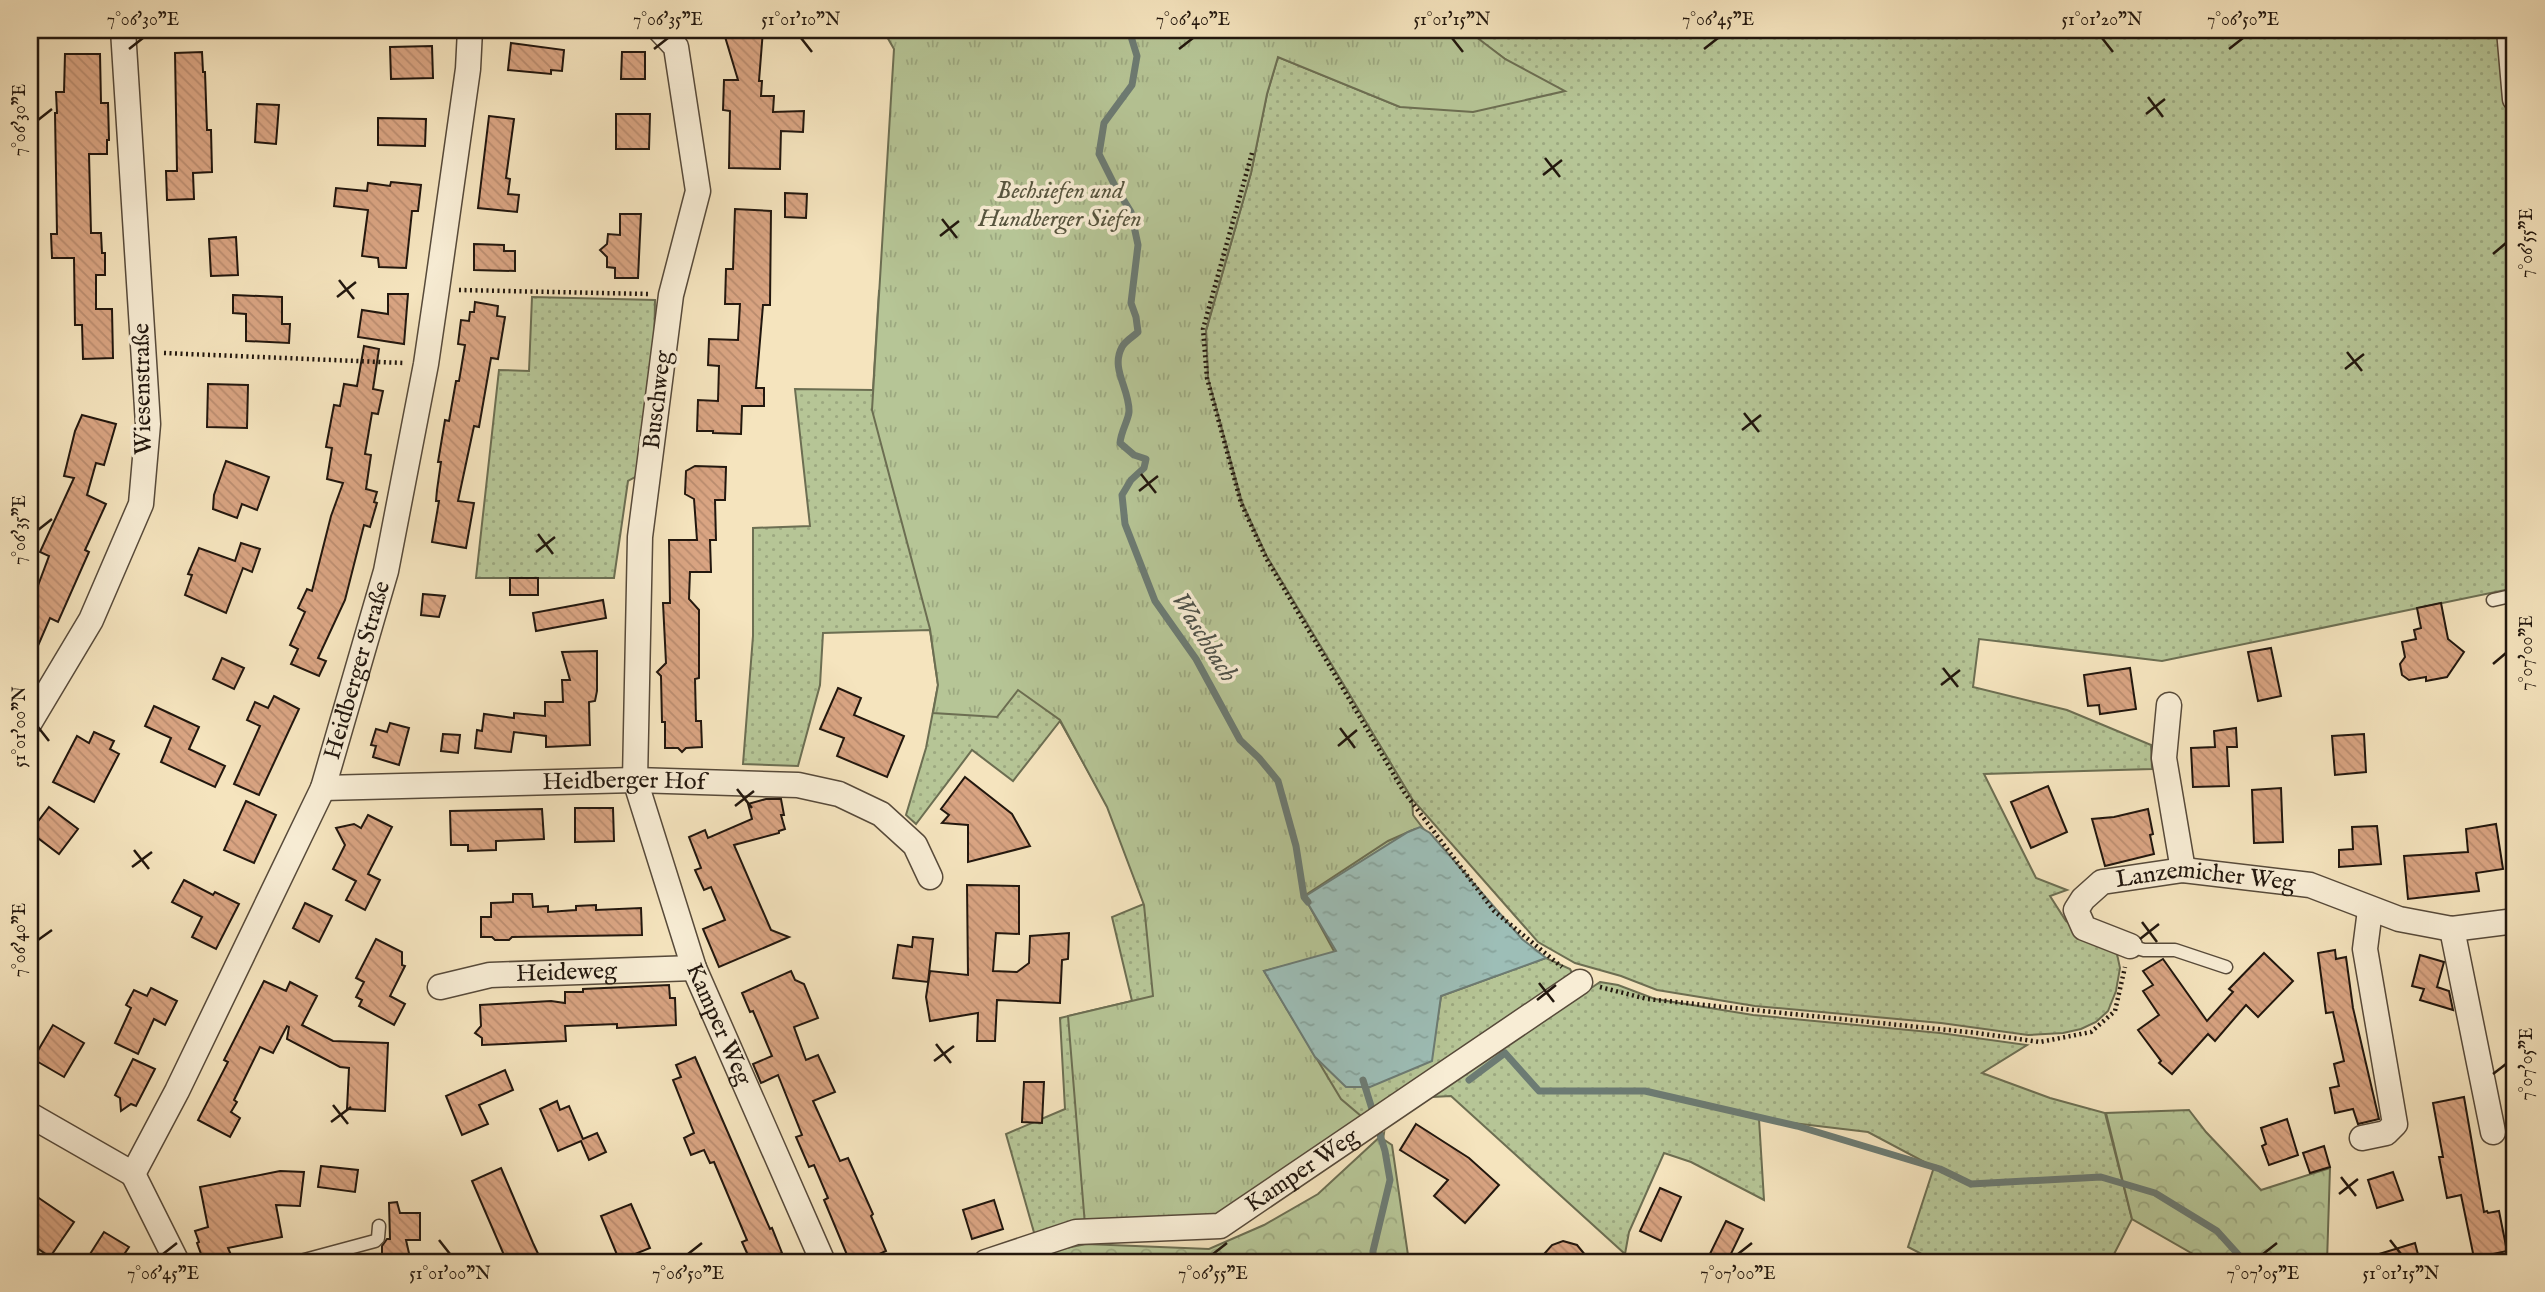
<svg xmlns="http://www.w3.org/2000/svg" width="2545" height="1292" viewBox="0 0 2545 1292" font-family="'IM FELL English',serif">
  <defs>
    <pattern id="grass-dots" width="8" height="8" patternUnits="userSpaceOnUse" patternTransform="scale(1.75)"><rect width="8" height="8" fill="#b6c596"/><path d="M2 2h.1M6 6h.1" fill="none" stroke="#9ca880" stroke-width="1.8" stroke-linecap="round"/></pattern>
    <pattern id="forest-crowns" width="20" height="18" patternUnits="userSpaceOnUse" patternTransform="scale(1.75)"><rect width="20" height="18" fill="#b6c596"/><path d="M2 6a3 3 0 1 1 6 0M12 15a3 3 0 1 1 6 0" fill="none" stroke="#9ca880"/></pattern>
    <pattern id="park-tufts" width="24" height="20" patternUnits="userSpaceOnUse" patternTransform="scale(1.75)"><rect width="24" height="20" fill="#b6c596"/><path d="M3 7l-1-3M5 7V3M7 7l1-3M15 17l-1-3M17 17v-4M19 17l1-3" fill="none" stroke="#9ca880"/></pattern>
    <pattern id="water-ripples" width="26" height="14" patternUnits="userSpaceOnUse" patternTransform="scale(1.75)"><rect width="26" height="14" fill="#9dbeb7"/><path d="M2 4q2-2 4 0t4 0M15 11q2-2 4 0t4 0" fill="none" stroke="#87a39c"/></pattern>
    <pattern id="building-back-hatch" width="6" height="6" patternUnits="userSpaceOnUse" patternTransform="scale(1.75)"><rect width="6" height="6" fill="#d9a482"/><path d="M-1 5l2 2M0 0l6 6M5-1l2 2" fill="none" stroke="#ba8c6f"/></pattern>
  </defs>
  <rect width="100%" height="100%" fill="#f5e4be"/>
  <filter id="stains"><feTurbulence type="fractalNoise" baseFrequency=".00286" numOctaves="4"/><feColorMatrix values="0 0 0 0 .2 0 0 0 0 .09 0 0 0 0 .02 0 0 0 .5 -.17"/></filter>
  <radialGradient id="worn" r=".72"><stop offset=".6" stop-color="#630" stop-opacity="0"/><stop offset="1" stop-color="#630" stop-opacity=".3"/></radialGradient>
  <!-- grass -->
  <g fill="url(#grass-dots)" stroke="#6c6e52" stroke-width="2">
    <path d="M1466,30H2499L2515,192V588L2162,661L1979,639L1973,687L2067,710L2151,745L2152,769L1984,774L2036,878L2067,890L2050,896L2066,921L2117,954L2120,968L2116,991L2108,1011L2096,1022L2081,1029L2063,1033L2028,1035L1941,1023L1755,1006L1657,990L1621,976L1575,963L1538,942L1412,799L1267,557L1242,502L1208,378L1206,331L1251,173L1267,94L1278,57L1400,107L1505,59Z"/>
    <path d="M879,291L960,307L1407,801L1431,1061L1441,996L1546,958L1570,969L1573,975L1354,1132L1035,1236L1006,1134L1065,1109L1060,1018L1132,1001L1112,917L1144,904L1108,807L1060,721L1013,781L972,750L916,824L906,815L926,748L938,685L930,630L823,633L820,685L798,766L743,764L753,636V528L810,526L795,389L873,390Z"/>
    <path d="M532,297L655,300L654,360L637,476L628,481L614,578H476L499,370L529,371Z"/>
    <path d="M1600,982L1618,985L1655,999L1753,1015L1940,1033L2027,1045L1982,1073L2050,1098L2105,1113L2132,1219L2110,1262H1937L1908,1247L1934,1167L1868,1132L1759,1119L1764,1200L1691,1162L1664,1153L1629,1232L1625,1254L1451,1096L1431,1097Z"/>
  </g>
  <!-- forest -->
  <g fill="url(#forest-crowns)" stroke="#6c6e52" stroke-width="2">
    <path d="M2189,1110L2206,1132L2261,1190L2330,1168L2327,1262H2207L2132,1219L2106,1113Z"/>
    <path d="M1384,1133L1383,1139L1392,1145L1409,1262H1048L1042,1253L1086,1244L1209,1249L1264,1225L1318,1194Z"/>
  </g>
  <!-- park -->
  <path fill="url(#park-tufts)" stroke="#6c6e52" stroke-width="2" d="M883,30H1467L1505,59L1565,91L1473,112L1400,107L1278,57L1267,94L1251,173L1206,330L1208,378L1241,502L1266,555L1412,799L1413,815L1425,831L1415,829L1388,841L1304,896L1335,953L1264,971L1341,1099L1361,1116L1205,1231L1085,1225L1068,1016L1153,996L1144,905L1107,807L1060,720L1018,690L997,717L933,713L938,685L930,629L872,410L894,49Z"/>
  <!-- water -->
  <path fill="url(#water-ripples)" stroke="#6c7b73" stroke-width="2" d="M1420,827L1430,833L1522,939L1546,958L1441,996L1432,1061L1370,1087H1346L1315,1057L1264,971L1336,951L1304,897L1408,832Z"/>
  <g fill="none" stroke-linecap="round" stroke-linejoin="round">
    <!-- stream -->
    <g stroke="#6c7b73" stroke-width="7">
      <path d="M1129,30L1137,56L1132,85L1104,123L1099,154L1115,186L1131,212L1138,245L1131,303L1136,317L1138,332C1134,336 1125,341 1122,347C1110,369 1130,389 1129,412C1128,421 1121,431 1120,443L1134,455L1146,459L1144,468L1131,480L1122,495L1125,524L1155,601L1196,659L1240,740L1259,758L1278,781L1296,846L1304,897L1308,902"/>
      <path d="M1363,1080L1385,1151L1390,1180L1373,1251V1262"/>
      <path d="M1469,1080L1505,1053L1539,1091H1645L1797,1126L1940,1169L1971,1184L2101,1177L2155,1193L2217,1231L2245,1262"/>
    </g>
  </g>
  <!-- building -->
  <g fill="url(#building-back-hatch)" stroke="#22170e" stroke-width="2">
    <path d="M723,30H763L759,81H762L761,96H774L773,112L804,111L803,132L781,131L780,169L729,168L730,111L723,110L724,80H738Z"/>
    <path d="M511,43L564,50L562,71L551,70V74L508,70Z"/>
    <path d="M432,46L433,78L391,79L390,47Z"/>
    <path d="M202,52L203,72H205L207,130H211L212,172L193,173L194,199L167,200L166,171H177L175,53Z"/>
    <path d="M622,52H645V79H621Z"/>
    <path d="M65,54H100L101,103H108L109,140H107V154H89L91,233H101L102,253H105V275H96V309H112L113,358L83,359L82,325H75L74,258H52L51,234H57L55,113H57L56,92H64Z"/>
    <path d="M257,104L279,105L276,144L255,142Z"/>
    <path d="M616,114H650L649,149H616Z"/>
    <path d="M489,116L514,119L506,178L510,179L508,194L519,195L517,212L478,208Z"/>
    <path d="M378,118L426,119L425,146L378,145Z"/>
    <path d="M391,182L421,185L418,211H412L406,268L379,267L378,258L362,256L368,210L334,206L336,188L367,191L368,183L390,186Z"/>
    <path d="M785,193L807,194L806,218L785,217Z"/>
    <path d="M735,209L771,211L770,305H763L756,388H764V406H742L741,434L713,433V431H697L698,400L718,401L719,366L708,365L709,339L738,340L740,304H725L726,269H733Z"/>
    <path d="M620,214H641L638,278H615V268L607,267V257L600,250L607,244L608,234L620,235Z"/>
    <path d="M236,237L238,275L211,276L209,239Z"/>
    <path d="M474,244L504,245V251H515V271L474,270Z"/>
    <path d="M388,294H408L404,344L358,337L362,310L388,314Z"/>
    <path d="M233,295L282,297V324H290L289,343L246,341V314L233,313Z"/>
    <path d="M475,302L498,306L497,316L505,317L498,359L491,358L479,427L474,426L458,501L474,503L466,548L432,542L439,501H436L437,490L441,462H438L445,420L449,421L456,381H459L465,345L458,344L461,320L469,321L470,312H474Z"/>
    <path d="M364,346L379,349L373,389L383,391L378,414L372,413L365,454L371,455L366,489L377,492L374,502L377,503L370,527L364,525L345,600L318,658L326,661L319,676L291,664L298,649L290,645L305,612L298,608L307,589L312,591L331,516L343,483L327,479L332,448L326,447L334,405L340,406L344,384L357,386Z"/>
    <path d="M208,384L248,385L247,428L207,427Z"/>
    <path d="M82,415L116,424L104,465L96,463L87,495L106,504L85,550L89,552L58,622L50,618L30,664V599L35,587L37,588L49,556L40,552L74,478L64,476L75,431Z"/>
    <path d="M226,461L269,477L257,510L242,504L237,518L213,509L214,495Z"/>
    <path d="M695,466L726,467L725,500H715L716,540H710L711,572H690L689,599L699,610V678L695,679L696,721H701L702,747L686,748L682,752L678,748H665V722H662L661,676L657,672L666,663L663,603H670L669,540H697L694,499L685,494L686,471Z"/>
    <path d="M241,543L260,549L252,572L243,568L226,613L185,595L192,575L188,574L199,548L235,561Z"/>
    <rect x="510" y="578" width="28" height="17"/>
    <path d="M423,594L445,596L439,617L421,615Z"/>
    <path d="M603,600L606,618L536,631L533,613Z"/>
    <path d="M2441,603L2448,639L2464,652L2447,677L2426,681V677L2409,680L2402,675L2400,664L2405,657L2402,642L2416,639L2414,630L2421,628L2417,608Z"/>
    <path d="M2271,648L2281,696L2258,701L2248,652Z"/>
    <path d="M597,651V691L595,701L589,702L590,745L546,747V736L514,732L511,752L475,748L477,730L482,731L484,714L514,718V713L545,716V702H563L562,680H570L562,652Z"/>
    <path d="M222,658L244,668L234,689L213,679Z"/>
    <path d="M2130,668L2136,709L2100,714L2099,705L2088,706L2084,675Z"/>
    <path d="M838,688L861,698L854,715L904,736L887,777L837,756L844,738L820,729Z"/>
    <path d="M274,696L299,709L259,795L234,784L260,726L247,720L255,702L268,708Z"/>
    <path d="M154,706L199,727L189,749L225,766L215,787L161,762L171,738L145,726Z"/>
    <path d="M390,723L409,728L399,765L373,757L376,746L371,745L376,729L387,732Z"/>
    <path d="M2236,728L2237,747H2227L2229,786L2193,787L2191,748L2215,747L2214,731Z"/>
    <path d="M94,732L114,741L110,749L119,754L94,802L53,782L77,736L89,743Z"/>
    <path d="M443,734L460,735L458,753L441,751Z"/>
    <path d="M2364,734L2366,772L2335,775L2332,736Z"/>
    <path d="M965,777L1012,814L1030,846L968,862V825L942,823L949,815L941,809Z"/>
    <path d="M2048,786L2067,832L2031,848L2011,802Z"/>
    <path d="M2281,788L2283,842L2254,843L2252,790Z"/>
    <path d="M766,799H781L784,815H781L785,829L779,831V833L734,845L771,930L789,937L719,967L703,929L725,920L711,887L704,890L695,870L701,868L689,837L705,830L708,838L752,819L748,804Z"/>
    <path d="M246,801L276,815L254,863L224,850Z"/>
    <path d="M49,807L78,829L59,854L30,832Z"/>
    <path d="M575,808H613L614,841L575,842Z"/>
    <path d="M542,809L544,839L496,841V850L468,851V845H451L450,811Z"/>
    <path d="M2148,809L2153,834L2150,835L2154,854L2105,866L2092,819L2114,817Z"/>
    <path d="M368,815L392,827L368,874L380,880L365,910L346,900L356,881L333,869L345,845L336,828L354,824L361,828Z"/>
    <path d="M2496,824L2503,869L2476,873L2479,891L2408,899L2404,856L2468,852L2466,829Z"/>
    <path d="M2377,826L2381,864L2339,867V850L2353,849L2352,827Z"/>
    <path d="M184,880L213,895L215,892L239,904L216,949L192,937L202,917L172,902Z"/>
    <path d="M967,885L1019,886V934L996,933L993,971L1017,972L1029,963L1030,936L1069,933L1068,959L1062,960L1060,1003L997,1000L995,1041H977L978,1013L930,1021L926,997L930,971L968,975Z"/>
    <path d="M513,894H532L533,907L548,906V912L576,910V906L596,905V910L641,908L642,935L512,937L509,940H495L492,937H481V917H491V903L513,902Z"/>
    <path d="M305,903L332,916L319,942L293,928Z"/>
    <path d="M913,937L933,939L928,982L893,978L898,945L912,947Z"/>
    <path d="M376,939L402,952V965L405,966L390,996L405,1004L394,1025L359,1006L362,1000L356,997L364,982L356,978Z"/>
    <path d="M2335,950L2336,959L2346,957L2353,1008L2379,1119L2358,1124L2353,1109L2335,1113L2330,1088L2339,1086L2334,1064L2344,1061L2333,1012L2326,1013L2318,953Z"/>
    <path d="M2264,953L2293,981L2258,1017L2246,1005L2215,1041L2208,1034L2172,1074L2159,1063L2161,1061L2138,1030L2159,1015L2143,991L2153,985L2143,971L2163,959L2207,1021L2233,992L2229,989Z"/>
    <path d="M2420,955L2444,962L2437,987L2449,991L2453,1010L2420,1000L2424,989L2412,986Z"/>
    <path d="M791,971L795,980L804,984L818,1018L794,1027L806,1060L818,1055L835,1092L813,1101L840,1161L848,1158L873,1214L871,1216L886,1251L877,1255L880,1262H850L824,1200L828,1198L814,1165L809,1167L796,1137L802,1135L778,1075L761,1083L753,1064L772,1056L753,1011L750,1012L742,993Z"/>
    <path d="M264,981L286,991L290,982L317,996L302,1025L333,1041L388,1043L385,1111L347,1109L349,1068L340,1067L287,1039L289,1027L287,1026L273,1053L260,1047L234,1100L237,1102L231,1112L240,1118L230,1137L198,1120L228,1062L224,1060Z"/>
    <path d="M669,985L670,998H675L676,1025L617,1028V1024L565,1026L566,1041L482,1045V1038L475,1033L481,1026L480,1005L551,1001L565,1003V992H583V989Z"/>
    <path d="M151,988L177,1001L165,1025L154,1019L138,1054L115,1043L131,1008L126,1005L134,990L147,996Z"/>
    <path d="M53,1025L84,1043L64,1077L33,1059Z"/>
    <path d="M695,1057L770,1229L772,1228L782,1253L761,1262H751L742,1242L747,1240L714,1162L710,1163L704,1150L691,1155L684,1138L694,1133L673,1080L681,1077L676,1065Z"/>
    <path d="M133,1059L155,1069L136,1106L131,1104L121,1111L120,1098L115,1095Z"/>
    <path d="M505,1070L513,1090L479,1105L488,1124L462,1135L446,1096Z"/>
    <path d="M1024,1082H1044L1042,1123L1022,1122Z"/>
    <path d="M2464,1097L2484,1212L2487,1211L2488,1213L2499,1211L2507,1251L2474,1258L2461,1195L2447,1198L2439,1157H2443L2433,1103Z"/>
    <path d="M557,1101L560,1110L569,1106L583,1139L597,1133L606,1152L589,1160L581,1141L558,1151L540,1109Z"/>
    <path d="M2287,1119L2298,1155L2269,1165L2262,1146L2266,1144L2261,1128Z"/>
    <path d="M1416,1124L1469,1158L1499,1185L1465,1223L1434,1196L1448,1180L1400,1150Z"/>
    <path d="M2324,1146L2330,1167L2310,1173L2303,1153Z"/>
    <path d="M321,1166L358,1170L355,1192L318,1187Z"/>
    <path d="M501,1168L533,1243L542,1262H507L472,1181Z"/>
    <path d="M280,1171L304,1172L300,1206L276,1205L282,1237L228,1248L234,1262H204L197,1243L199,1242L195,1231L208,1227L200,1187Z"/>
    <path d="M2393,1172L2403,1200L2377,1208L2368,1180Z"/>
    <path d="M1660,1188L1681,1197L1661,1241L1640,1231Z"/>
    <path d="M30,1192L74,1222L50,1257L30,1243Z"/>
    <path d="M994,1200L1003,1229L972,1239L963,1210Z"/>
    <path d="M397,1202L400,1213H420V1240H406L411,1262H382V1246L387,1239H390L389,1203Z"/>
    <path d="M631,1204L650,1248L635,1254L639,1262H620L601,1216Z"/>
    <path d="M1726,1221L1743,1229L1727,1262H1706Z"/>
    <path d="M104,1232L129,1247L119,1262H85Z"/>
    <path d="M1563,1241L1577,1245L1591,1262H1537L1552,1245Z"/>
    <path d="M2415,1243L2420,1262H2367L2366,1258Z"/>
  </g>
  <g fill="none" stroke-linecap="round" stroke-linejoin="round">
    <defs>
      <g id="service">
        <path d="M2493,600L2515,595"/>
        <path d="M2130,946L2144,950H2175L2226,967"/>
        <path d="M297,1262L375,1241L378,1238L379,1226"/>
      </g>
      <g id="minor">
        <path id="s1" d="M660,30L676,47L698,191L671,295L640,537L635,780L694,968L823,1262"/>
        <path d="M2509,30L2515,99"/>
        <path d="M2169,705L2164,758L2183,870"/>
        <path d="M30,722L91,620L141,504L148,424L123,30"/>
        <path id="s2" d="M323,788L635,780L798,785L839,794L881,814L915,845L930,877"/>
        <path d="M2452,929L2493,1132"/>
        <path id="s3" d="M2130,946L2084,928L2076,910L2083,899L2102,882L2183,870L2310,885L2399,919L2452,929L2515,921"/>
        <path id="s4" d="M440,987L490,975L694,968"/>
        <path d="M30,1115L133,1174"/>
        <path d="M2362,1138L2386,1133L2395,1124L2365,949L2370,910"/>
        <path id="s5" d="M133,1174L177,1091L323,788L386,571L426,364L437,289L468,69L470,30"/>
        <path d="M133,1174L177,1262"/>
        <path id="s6" d="M986,1262L1076,1232L1220,1226L1580,982"/>
      </g>
    </defs>
    <!-- service casing -->
    <use href="#service" stroke="#574a3a" stroke-width="15"/>
    <!-- minor casing -->
    <use href="#minor" stroke="#574a3a" stroke-width="27"/>
    <!-- path -->
    <g stroke="#22170e" stroke-width="4.5" stroke-dasharray="2 3.5" stroke-linecap="butt">
      <path d="M1252,153L1203,329L1207,378L1241,503L1266,558L1404,792L1494,911L1562,967"/>
      <path d="M459,290L649,294"/>
      <path d="M164,353L404,363"/>
      <path d="M1600,987L1647,999L1977,1033L2040,1042L2091,1032L2115,1011L2125,967"/>
    </g>
    <!-- service -->
    <use href="#service" stroke="#f8edd5" stroke-width="12"/>
    <!-- minor -->
    <use href="#minor" stroke="#f8edd5" stroke-width="24"/>
  </g>
  <!-- ticks -->
  <path fill="none" stroke="#22170e" stroke-width="2.5" d="M801,38L812,52M1452,38L1463,52M2102,38L2113,52M129,49L143,38M654,49L668,38M1179,49L1193,38M1704,49L1718,38M2229,49L2243,38M2148,97L2163,117M2146,114L2165,99M38,120L52,109M1545,158L1560,177M1543,175L1562,160M942,219L957,238M940,236L959,221M2493,254L2506,243M339,280L354,299M337,297L356,282M2347,352L2362,371M2345,369L2364,354M1744,413L1759,432M1742,430L1761,415M1141,474L1156,493M1139,491L1158,476M38,530L52,519M538,534L553,554M536,552L555,537M2493,664L2506,653M1943,668L1958,687M1941,685L1960,670M38,727L49,741M1340,728L1355,748M1338,746L1357,730M737,789L752,808M735,806L754,791M134,850L149,869M132,867L152,852M2142,922L2157,942M2140,939L2159,924M38,940L52,930M1539,983L1554,1002M1537,1000L1556,985M936,1044L951,1063M934,1061L954,1046M2493,1074L2506,1064M333,1105L348,1124M331,1122L351,1107M2341,1177L2356,1196M2339,1194L2358,1179M439,1240L450,1254M2390,1240L2401,1254M163,1254L177,1243M688,1254L702,1243M1213,1254L1227,1243M1738,1254L1752,1243M2263,1254L2277,1243"/>
  <g text-anchor="middle" dominant-baseline="central" stroke-width="7" stroke-linejoin="round" paint-order="stroke">
    <!-- park labels -->
    <g font-size="24" font-style="italic" fill="#56543e" stroke="#f8edd5">
      <text x="1060" y="191">Bechsiefen und<tspan x="1060" dy="28">Hundberger Siefen</tspan></text>
    </g>
    <!-- street labels -->
    <g font-size="24" fill="#22170e" stroke="#f8edd5">
      <text transform="translate(143 389) rotate(-91)">Wiesenstraße</text>
      <text transform="translate(658 400) rotate(-83)">Buschweg</text>
      <text stroke="none"><textPath href="#s5" startOffset="553">Heidberger Straße</textPath></text>
      <text stroke="none"><textPath href="#s2" startOffset="301">Heidberger Hof</textPath></text>
      <text stroke="none"><textPath href="#s3" startOffset="212">Lanzemicher Weg</textPath></text>
      <text stroke="none"><textPath href="#s4" startOffset="128">Heideweg</textPath></text>
      <text stroke="none"><textPath href="#s1" startOffset="1022">Kamper Weg</textPath></text>
      <text stroke="none"><textPath href="#s6" startOffset="338">Kamper Weg</textPath></text>
    </g>
    <!-- water labels -->
    <g font-size="26" font-style="italic" fill="#4d5149" stroke="#f8edd5">
      <text transform="translate(1204 637) rotate(58)">Waschbach</text>
    </g>
  </g>
  <!-- margin -->
  <rect width="2545" height="1292" fill="none" stroke="#f5e4be" stroke-width="77"/>
  <rect x="38" y="38" width="2468" height="1216" fill="none" stroke="#22170e" stroke-width="2.5"/>
  <g font-size="18" text-anchor="middle" fill="#22170e">
    <text x="143" y="25">7°06'30"E</text>
    <text x="668" y="25">7°06'35"E</text>
    <text x="801" y="25">51°01'10"N</text>
    <text x="1193" y="25">7°06'40"E</text>
    <text x="1452" y="25">51°01'15"N</text>
    <text x="1718" y="25">7°06'45"E</text>
    <text x="2102" y="25">51°01'20"N</text>
    <text x="2243" y="25">7°06'50"E</text>
    <text transform="translate(19 120) rotate(-90)" y="6">7°06'30"E</text>
    <text transform="translate(2526 243) rotate(-90)" y="6">7°06'55"E</text>
    <text transform="translate(19 530) rotate(-90)" y="6">7°06'35"E</text>
    <text transform="translate(2526 653) rotate(-90)" y="6">7°07'00"E</text>
    <text transform="translate(19 727) rotate(-90)" y="6">51°01'00"N</text>
    <text transform="translate(19 940) rotate(-90)" y="6">7°06'40"E</text>
    <text transform="translate(2526 1064) rotate(-90)" y="6">7°07'05"E</text>
    <text x="163" y="1279">7°06'45"E</text>
    <text x="450" y="1279">51°01'00"N</text>
    <text x="688" y="1279">7°06'50"E</text>
    <text x="1213" y="1279">7°06'55"E</text>
    <text x="1738" y="1279">7°07'00"E</text>
    <text x="2263" y="1279">7°07'05"E</text>
    <text x="2401" y="1279">51°01'15"N</text>
  </g>
  <rect width="100%" height="100%" filter="url(#stains)"/>
  <rect width="100%" height="100%" fill="url(#worn)"/>
</svg>
